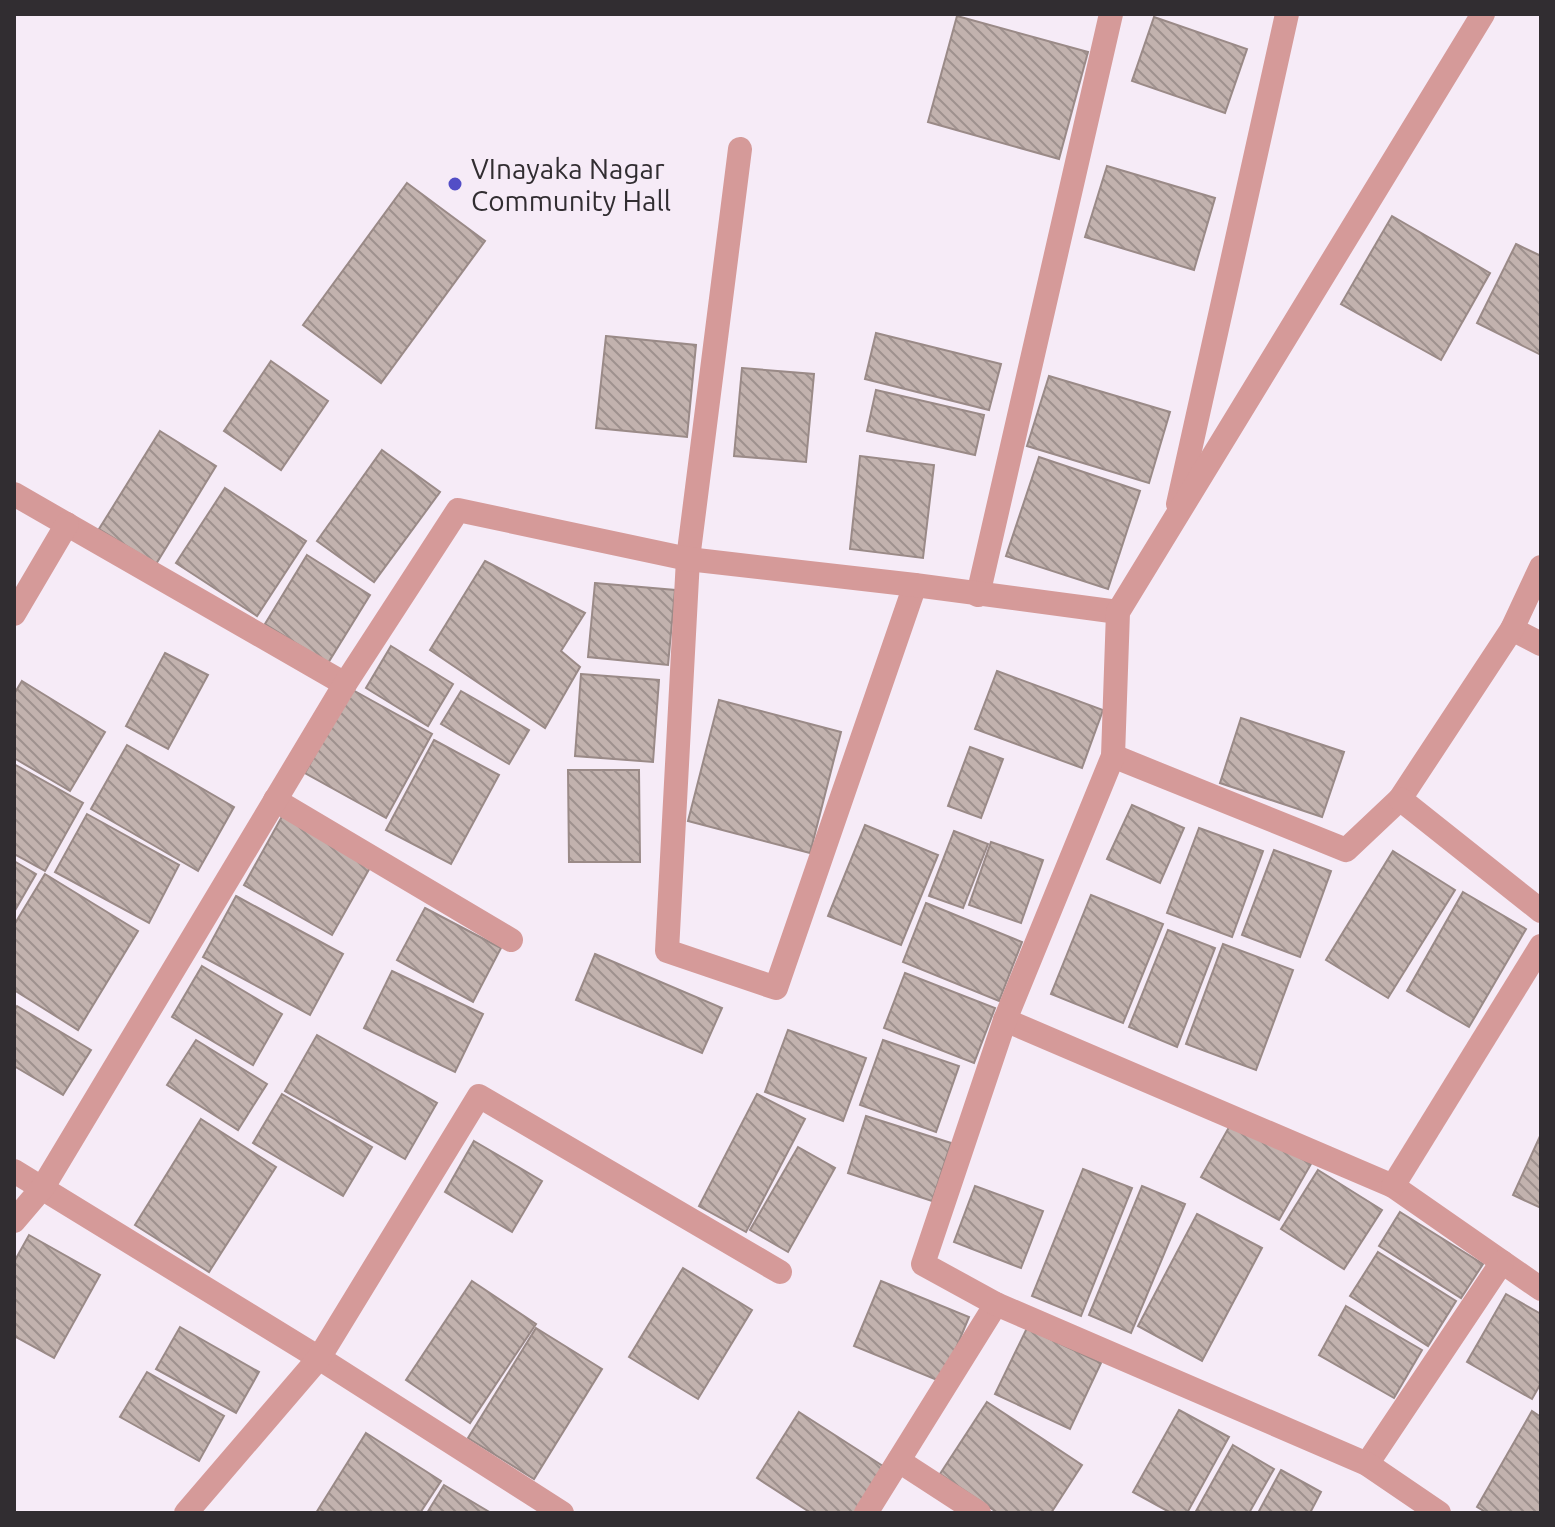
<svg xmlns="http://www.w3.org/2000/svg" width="1555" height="1527" viewBox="0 0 1555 1527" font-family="Ubuntu,sans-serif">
  <defs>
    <pattern id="building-back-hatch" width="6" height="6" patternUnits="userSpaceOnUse" patternTransform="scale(2)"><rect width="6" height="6" fill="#c2b2ae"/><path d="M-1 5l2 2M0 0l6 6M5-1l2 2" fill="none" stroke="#9e918e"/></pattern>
  </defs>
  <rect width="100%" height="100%" fill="#f6ebf7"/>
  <!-- building -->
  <g fill="url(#building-back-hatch)" stroke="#9a8a87" stroke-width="2">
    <path d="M957,16L1088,52L1059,159L928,122Z"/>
    <path d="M1154,17L1247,49L1225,113L1132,81Z"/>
    <path d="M1107,166L1215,198L1194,270L1085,237Z"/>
    <path d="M407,183L485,241L381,383L303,325Z"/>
    <path d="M1392,216L1490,273L1441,360L1341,304Z"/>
    <path d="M1516,244L1541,256V355L1477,323Z"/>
    <path d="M876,333L1001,364L989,410L865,379Z"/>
    <path d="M606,336L696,345L687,437L596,428Z"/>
    <path d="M271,361L328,401L281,470L224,431Z"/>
    <path d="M742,368L814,374L806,462L734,456Z"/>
    <path d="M1049,376L1170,412L1149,483L1027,446Z"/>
    <path d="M876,390L984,415L975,455L867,431Z"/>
    <path d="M160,431L216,466L156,564L99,529Z"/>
    <path d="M382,450L440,492L374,582L317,541Z"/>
    <path d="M860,456L934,465L923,558L850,549Z"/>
    <path d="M1039,457L1140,491L1108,589L1006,556Z"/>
    <path d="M225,488L306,541L257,616L176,563Z"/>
    <path d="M307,555L370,595L328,663L265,624Z"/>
    <path d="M485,561L585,613L561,651L580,667L545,728L430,650Z"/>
    <path d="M595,583L675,590L668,665L588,657Z"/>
    <path d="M391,646L453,684L428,726L366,688Z"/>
    <path d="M165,653L208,675L168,749L126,726Z"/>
    <path d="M997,671L1103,710L1082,768L975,729Z"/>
    <path d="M581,674L659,680L653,762L575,756Z"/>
    <path d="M22,681L105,732L70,791L14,758V694Z"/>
    <path d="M351,689L432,734L386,818L305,773Z"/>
    <path d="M461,691L529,730L509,764L441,724Z"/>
    <path d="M719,700L841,732L810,853L688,821Z"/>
    <path d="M1241,718L1344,752L1322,817L1220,783Z"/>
    <path d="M434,740L499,775L451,864L386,830Z"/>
    <path d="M127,745L234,807L198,871L91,809Z"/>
    <path d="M970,747L1003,759L981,818L948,806Z"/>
    <path d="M14,764L83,803L45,871L14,854Z"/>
    <path d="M568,770H639L640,862H569Z"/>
    <path d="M1132,805L1184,828L1160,883L1107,859Z"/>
    <path d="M284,813L372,864L332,935L244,885Z"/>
    <path d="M87,814L179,865L149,923L55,872Z"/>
    <path d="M865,825L938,855L901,945L828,916Z"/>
    <path d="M1199,828L1263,851L1232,937L1167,913Z"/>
    <path d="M954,831L988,844L963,908L929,896Z"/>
    <path d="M991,842L1043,860L1021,923L969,905Z"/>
    <path d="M1274,850L1331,871L1300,957L1242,935Z"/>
    <path d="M1393,851L1455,890L1388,998L1326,960Z"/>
    <path d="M14,861L36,874L14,912Z"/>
    <path d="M45,874L138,931L78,1030L14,990V925Z"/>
    <path d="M1463,892L1526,929L1469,1027L1407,991Z"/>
    <path d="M1091,895L1163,924L1123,1023L1051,994Z"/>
    <path d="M236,896L343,954L310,1015L203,957Z"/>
    <path d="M926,903L1022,942L999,1001L903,962Z"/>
    <path d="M425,908L501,948L473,1002L397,960Z"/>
    <path d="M1168,930L1215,948L1177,1047L1129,1027Z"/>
    <path d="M1223,944L1293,970L1256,1070L1186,1044Z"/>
    <path d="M595,954L722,1008L702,1053L576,1000Z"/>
    <path d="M202,966L282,1014L253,1065L172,1017Z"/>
    <path d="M392,971L483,1014L455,1072L364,1028Z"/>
    <path d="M905,973L995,1008L974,1063L884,1028Z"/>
    <path d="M17,1006L91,1050L63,1095L14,1066V1011Z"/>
    <path d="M788,1030L866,1058L843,1121L765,1092Z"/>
    <path d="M317,1035L437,1103L405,1159L285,1091Z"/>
    <path d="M196,1040L267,1084L238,1130L167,1085Z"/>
    <path d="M883,1040L959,1066L936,1132L860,1105Z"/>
    <path d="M282,1094L372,1147L343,1196L253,1143Z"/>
    <path d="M757,1094L805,1119L746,1232L699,1206Z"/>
    <path d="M866,1116L951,1143L932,1201L848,1173Z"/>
    <path d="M201,1119L276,1167L209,1272L135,1225Z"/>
    <path d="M1233,1120L1311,1164L1279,1220L1201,1177Z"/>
    <path d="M1541,1134V1208L1513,1195Z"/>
    <path d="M474,1141L542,1181L512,1232L445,1192Z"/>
    <path d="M798,1147L835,1168L788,1252L750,1230Z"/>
    <path d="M1083,1169L1132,1188L1081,1316L1032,1296Z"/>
    <path d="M1318,1170L1382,1210L1344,1269L1281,1229Z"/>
    <path d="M975,1186L1043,1211L1021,1268L954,1242Z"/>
    <path d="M1142,1186L1185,1204L1131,1333L1089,1315Z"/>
    <path d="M1400,1212L1483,1264L1461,1298L1379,1246Z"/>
    <path d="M1197,1214L1262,1248L1202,1361L1138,1326Z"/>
    <path d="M29,1235L100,1275L54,1358L14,1336V1262Z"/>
    <path d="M1378,1252L1456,1301L1428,1346L1350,1296Z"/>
    <path d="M683,1268L752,1310L698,1399L629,1357Z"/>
    <path d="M472,1281L536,1324L470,1423L406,1380Z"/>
    <path d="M881,1281L969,1317L942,1382L854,1346Z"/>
    <path d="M1506,1294L1541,1314V1383L1532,1399L1467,1362Z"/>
    <path d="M1346,1306L1422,1350L1394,1398L1319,1355Z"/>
    <path d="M180,1327L259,1372L236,1413L156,1369Z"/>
    <path d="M536,1328L602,1369L534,1479L468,1438Z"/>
    <path d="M1027,1328L1101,1363L1070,1429L995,1394Z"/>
    <path d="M147,1372L224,1416L199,1461L120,1417Z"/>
    <path d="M987,1402L1082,1465L1051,1513H998L940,1474Z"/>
    <path d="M1179,1410L1229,1437L1187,1513H1171L1133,1492Z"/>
    <path d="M1532,1411L1541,1417V1513H1487L1477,1507Z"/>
    <path d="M799,1412L886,1468L857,1513H811L757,1478Z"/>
    <path d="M366,1433L441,1481L420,1513H316Z"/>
    <path d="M1233,1445L1274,1469L1249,1513H1195Z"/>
    <path d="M1281,1470L1321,1492L1310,1513H1258Z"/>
    <path d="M444,1485L491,1513H427Z"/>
  </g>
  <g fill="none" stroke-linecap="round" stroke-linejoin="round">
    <!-- minor -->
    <g stroke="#d59a99" stroke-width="24">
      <path d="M740,149L688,559L667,951L776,988L915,585"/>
      <path d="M14,494L345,684"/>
      <path d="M1178,504L1287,14"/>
      <path d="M978,595L1111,14"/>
      <path d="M14,614L67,524"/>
      <path d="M1512,629L1541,644"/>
      <path d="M1113,756L1346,850L1400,799L1512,629L1541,567"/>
      <path d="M1400,799L1541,911"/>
      <path d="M275,800L511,940"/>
      <path d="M1005,1020L1393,1186L1541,1289"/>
      <path d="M14,1171L319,1358L562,1513"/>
      <path d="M1393,1186L1541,946"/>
      <path d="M14,1221L43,1187L345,684L458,510L688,559L915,585L1118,612"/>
      <path d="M899,1461L979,1513"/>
      <path d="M1367,1464L1502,1262"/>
      <path d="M186,1513L319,1358L479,1096L780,1272"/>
      <path d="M866,1513L996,1304"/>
      <path d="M1439,1513L1367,1464L996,1304L923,1264L1005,1020L1113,756L1118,612L1483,14"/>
    </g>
  </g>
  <!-- markers -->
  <circle fill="#534ec6" stroke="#f6ebf7" stroke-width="3" cx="455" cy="184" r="8"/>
  <g text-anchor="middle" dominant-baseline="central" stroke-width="7" stroke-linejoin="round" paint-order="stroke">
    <!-- poi labels -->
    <g font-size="28" fill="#312d31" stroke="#f6ebf7" text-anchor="start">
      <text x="471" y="168">VInayaka Nagar<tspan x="471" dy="32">Community Hall</tspan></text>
    </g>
  </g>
  <!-- border -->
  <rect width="1555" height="1527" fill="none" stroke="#312d31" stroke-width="32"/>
</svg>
